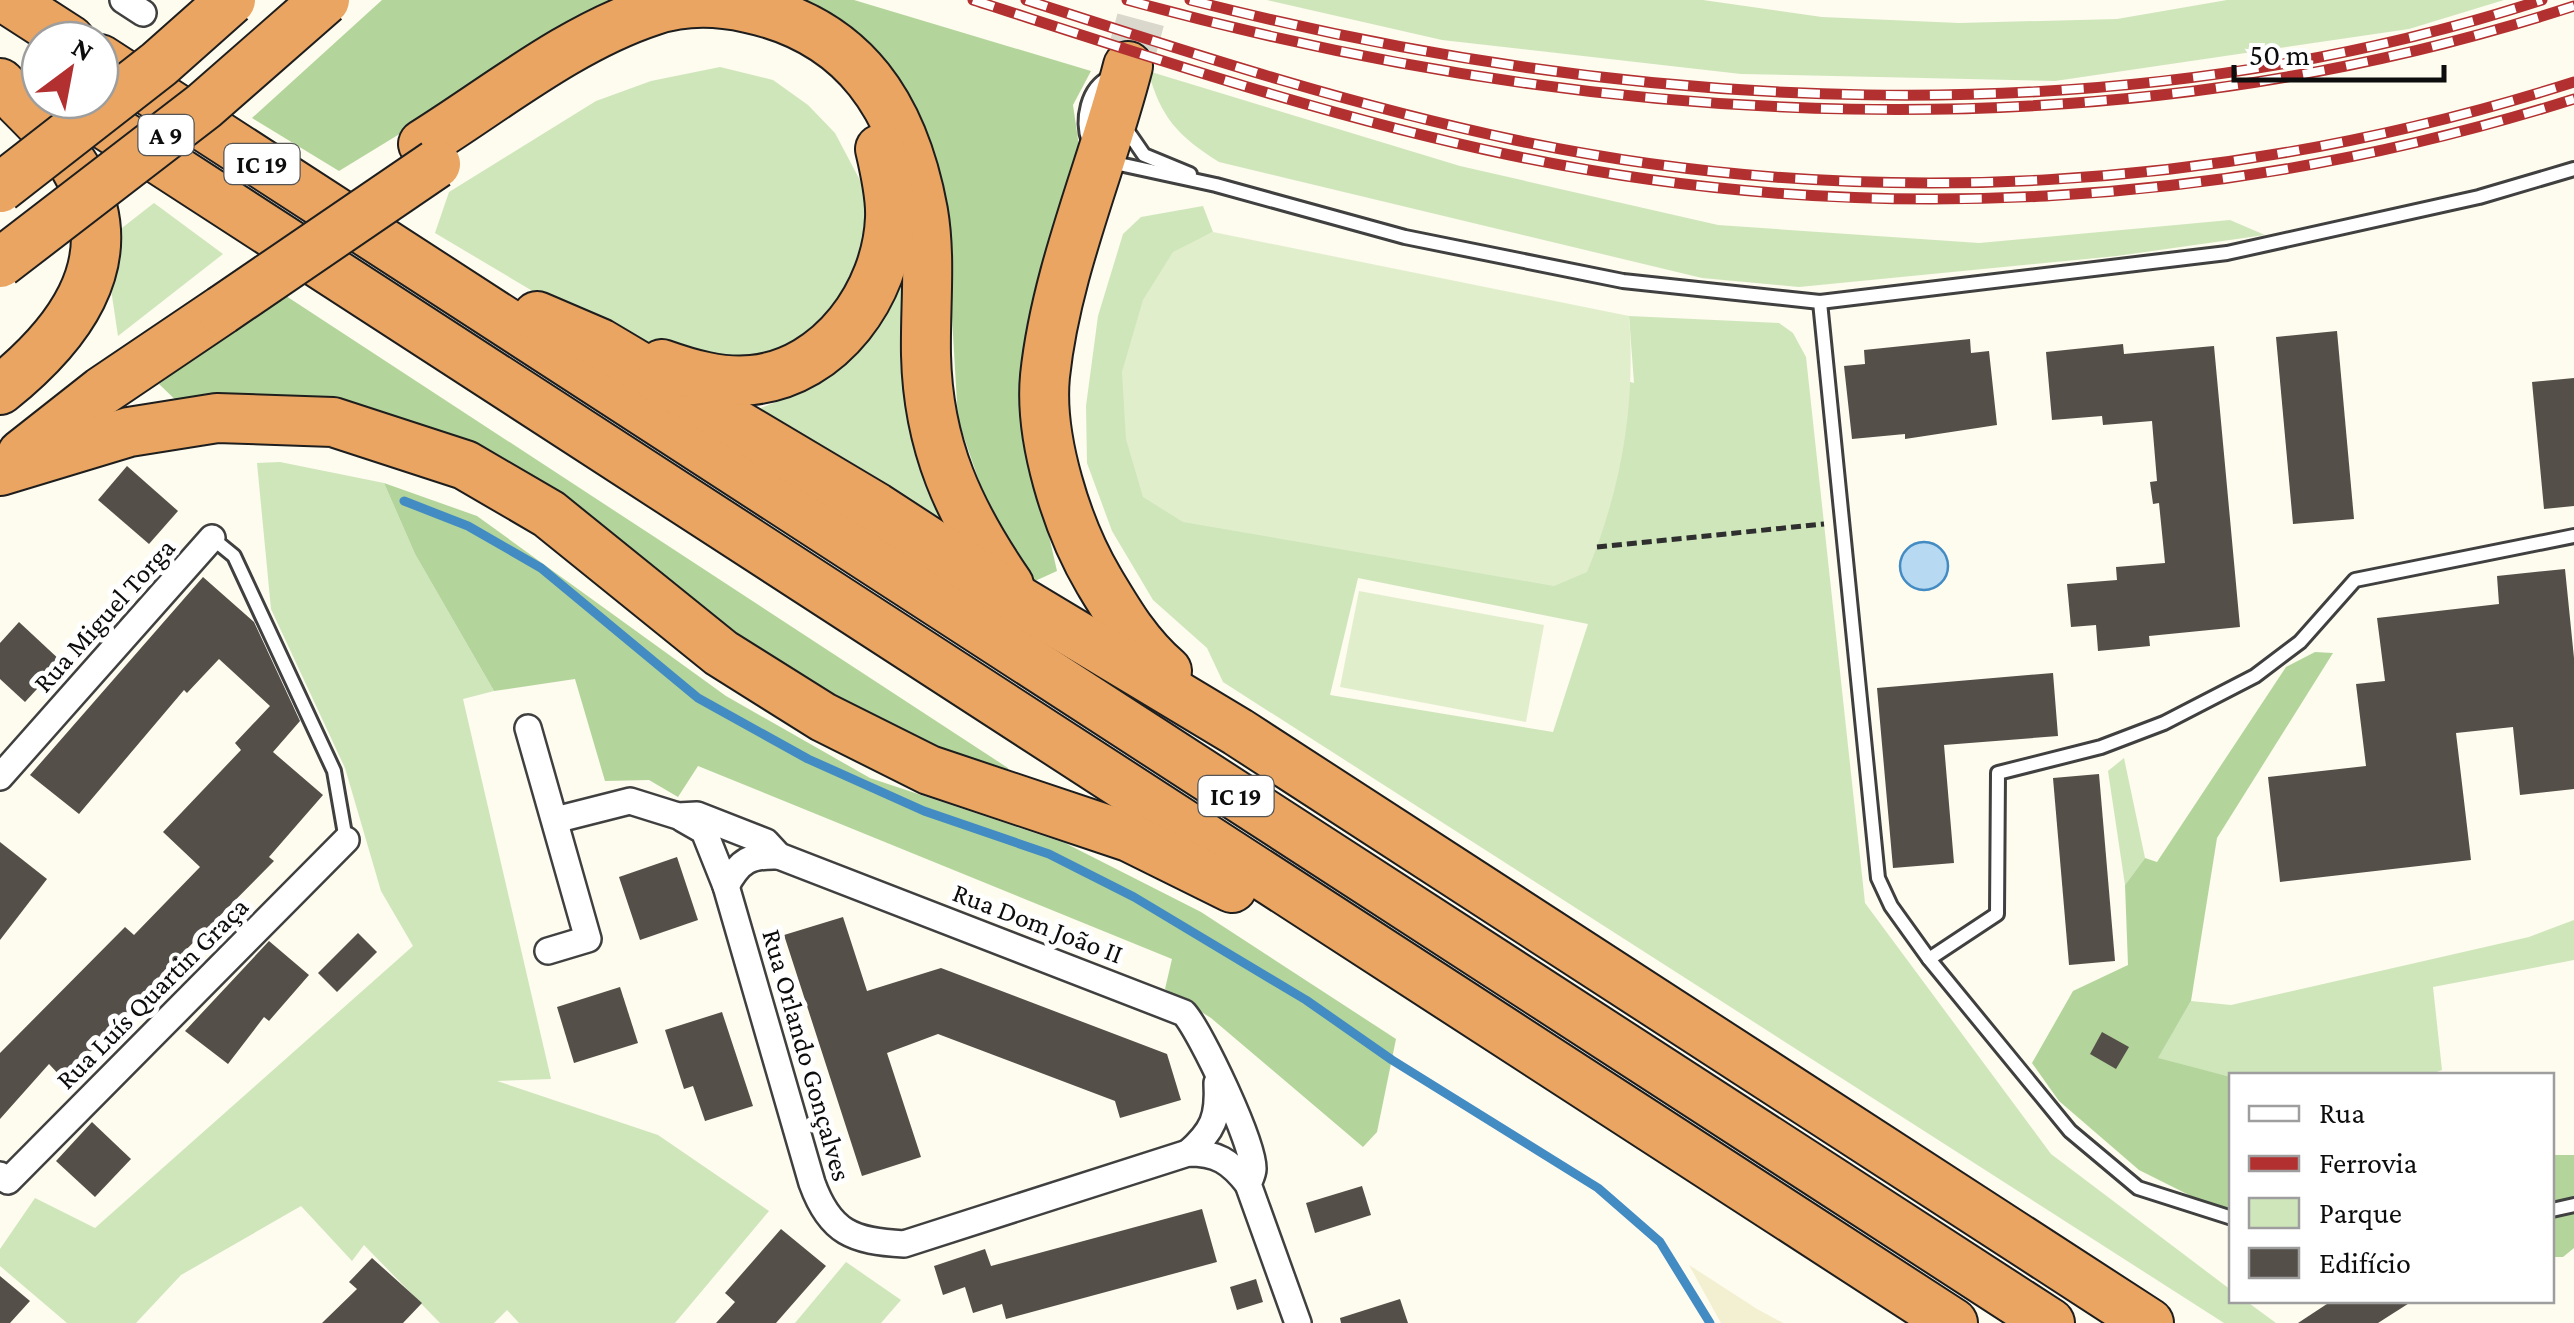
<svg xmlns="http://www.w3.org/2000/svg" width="2574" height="1323" viewBox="0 0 2574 1323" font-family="'Crimson Pro',serif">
  <rect width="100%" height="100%" fill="#fefbef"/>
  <!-- farmland -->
  <path fill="#f2f0d0" d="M1689,1265L1757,1309L1783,1323H1721Z"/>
  <!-- green -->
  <g fill="#cfe6bb" fill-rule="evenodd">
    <path d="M1267,0H1703L1822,17L1959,23L2117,19L2227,0H2504L2409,29L2055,81L1741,74L1442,40Z"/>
    <path d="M720,67L773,80L808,105L835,133L863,186L868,224L864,262L844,309L768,364L695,365L541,296L435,233L449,192L596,101L651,81Z"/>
    <path d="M1148,71L1460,166L1718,225L1979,243L2230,220L2265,235L2117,256L1799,287L1702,278L1219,162C1178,136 1161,118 1148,71Z"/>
    <path d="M154,203L223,254L118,336L104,242Z"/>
    <path d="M1203,206L1213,232L1173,253L1634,383L1629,316L1779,323L1793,333L1806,357L1865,903L2051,1154L2231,1290L2232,1300L2246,1301L2276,1323H2224L1223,682L1207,648L1153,600L1112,531L1087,463L1086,406L1098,316L1123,234L1141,217ZM1358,578L1588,624L1553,732L1330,695Z"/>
    <path d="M914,264L940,502L941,534L745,414C846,376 858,370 896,267Z"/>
    <path d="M280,462L384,483L415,554L494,691L463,699L551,1079L497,1081L658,1135L769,1211L675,1323H519L507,1310L494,1323H440L364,1245L352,1261L301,1206L181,1275L136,1323H67L0,1266V1249L35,1198L95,1228L413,946L381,891L345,768L271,609L257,463Z"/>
    <path d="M2124,758L2145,858L2125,885L2108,771Z"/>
    <path d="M2574,920V960L2433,987L2442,1070L2426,1076L2231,1077L2157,1059L2191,1001L2231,1005L2529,937Z"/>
    <path d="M846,1262L901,1300L881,1323H795Z"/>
  </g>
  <!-- forest -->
  <g fill="#b3d59b">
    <path d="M382,0H641L606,8L339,171L252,118Z"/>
    <path d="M773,0H854L1091,71L1073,105L1083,174L1031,457L1057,571L1035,581L999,539L958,420L947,232L931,146L900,83L852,32Z"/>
    <path d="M283,294L1008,768L1012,788L840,715L478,460L188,412L159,384Z"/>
    <path d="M384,483L477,516L726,696L870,778L1065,843L1201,912L1396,1039L1377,1132L1363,1147L1211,1018L1165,989L1172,959L698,766L678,797L649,780L605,781L575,679L494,691L415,554Z"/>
    <path d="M2315,652L2333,653L2217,838L2191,1001L2158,1058L2231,1077V1216L2139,1170L2059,1101L2032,1063L2073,991L2128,965L2125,885L2145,858L2157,862L2286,667Z"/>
    <path d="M2552,1155H2574V1248L2563,1257H2552Z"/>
  </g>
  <!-- pitch -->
  <g fill="#e1eecc">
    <path d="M1213,232L1629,316C1636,405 1621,490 1587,572L1554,586L1183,522L1143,497L1126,439L1122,372L1143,300L1173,252Z"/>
    <path d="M1359,591L1544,625L1526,722L1340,687Z"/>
  </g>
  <!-- water -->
  <circle fill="#b7d9f1" stroke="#438bc3" stroke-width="2.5" cx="1924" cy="566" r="24"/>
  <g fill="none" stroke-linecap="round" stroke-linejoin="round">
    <!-- stream -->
    <path stroke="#438bc3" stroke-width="9" d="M404,501L468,526L541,568L698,698L808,759L924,811L1049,854L1134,897L1306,1000L1392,1060L1598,1188L1660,1242L1710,1323"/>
  </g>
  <!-- building -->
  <g fill="#554f4a">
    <path d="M2337,331L2354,519L2293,524L2276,337Z"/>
    <path d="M1970,339L1971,353L1989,351L1997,425L1905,439V434L1852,439L1844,366L1865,364L1864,350Z"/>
    <path d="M2123,344L2124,354L2214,346L2240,627L2149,636L2150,646L2098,651L2096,625L2071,627L2067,584L2117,580L2116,567L2165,563L2159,503L2153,504L2150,482L2157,481L2152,421L2103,425L2102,416L2052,420L2046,352Z"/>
    <path d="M2574,378V506L2544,509L2532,382Z"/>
    <path d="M127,466L178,511L149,544L98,500Z"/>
    <path d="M2565,569L2574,658V789L2520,795L2513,727L2456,733L2471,860L2280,882L2268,777L2366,766L2356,684L2385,681L2377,618L2499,604L2497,576Z"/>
    <path d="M203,577L254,622L300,721L273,752L323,795L269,857L274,861L167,969L171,972L63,1079L49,1064L0,1119V1053L125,927L134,935L200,867L163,832L241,750L235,743L270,706L219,659L187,693L184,690L79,814L30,775Z"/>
    <path d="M19,622L62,662L25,702L0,679V643Z"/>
    <path d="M2053,673L2058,736L1944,745L1954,863L1893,868L1877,688Z"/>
    <path d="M2099,774L2115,961L2069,965L2053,778Z"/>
    <path d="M0,842L47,879L0,940Z"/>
    <path d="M677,857L698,920L640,940L619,877Z"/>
    <path d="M843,917L867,991L941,968L1167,1054L1181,1100L1120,1118L1115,1101L938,1034L887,1053L921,1157L862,1176L784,935Z"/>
    <path d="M358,933L377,952L337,992L318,973Z"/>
    <path d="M269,941L309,975L269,1021L264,1017L228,1064L185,1031Z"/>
    <path d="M620,987L638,1043L574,1063L557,1007Z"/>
    <path d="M722,1012L753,1106L705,1121L693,1086L684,1089L665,1030Z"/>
    <path d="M2102,1032L2129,1047L2116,1069L2090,1054Z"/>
    <path d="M92,1122L131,1159L95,1197L56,1161Z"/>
    <path d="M1362,1186L1371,1215L1315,1233L1306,1203Z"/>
    <path d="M1202,1209L1217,1262L1006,1319L1002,1304L973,1313L965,1287L943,1295L934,1266L985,1249L991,1266Z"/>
    <path d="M781,1229L826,1266L776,1323H716L735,1302L725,1293Z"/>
    <path d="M372,1258L422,1303L403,1323H322L357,1289L349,1282Z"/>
    <path d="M0,1276L30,1301L10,1323H0Z"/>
    <path d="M1256,1279L1263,1302L1237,1310L1230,1287Z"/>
    <path d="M1400,1299L1408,1323H1341L1340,1318Z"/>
    <path d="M2333,1300H2414L2378,1323H2298Z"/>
  </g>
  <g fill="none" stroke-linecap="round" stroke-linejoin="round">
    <!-- highway-tunnel -->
    <path stroke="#dad7cd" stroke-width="48" stroke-dasharray="48 24" stroke-linecap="butt" d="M1128,66L1146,0"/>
    <defs>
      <g id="lane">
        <path d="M1124,126L1144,155L1190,174"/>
        <path d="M1089,142C1081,120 1087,88 1110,77"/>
        <path d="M1110,162L1216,185L1405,237L1623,281L1820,302L2227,253L2479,197L2574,169"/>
        <path d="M1820,302L1878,878L1891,906L1929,959"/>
        <path d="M212,538L234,556L334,771L346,840"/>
        <path d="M2552,1210L2574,1205"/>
        <path d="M2232,1218L2138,1188L2070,1131L1929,959L1997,914L1998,773L2101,747L2164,723L2255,676L2300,642L2355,580L2574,536"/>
      </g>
      <g id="street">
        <path d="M123,0L143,13"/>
        <path d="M528,728L588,939L548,951"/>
        <path d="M0,777L212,538"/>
        <path d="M683,819L704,831L726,886L812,1183C830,1233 853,1241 904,1244L1188,1153C1217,1153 1230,1161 1248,1184"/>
        <path d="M555,820L630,801L678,816L697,815L766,842L779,856L1184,1013C1201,1032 1254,1144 1253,1169C1253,1174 1250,1179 1248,1184L1298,1323"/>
        <path d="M726,886C740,860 750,855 779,856"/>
        <path d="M1188,1153C1213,1131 1219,1117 1217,1083"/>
        <path d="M0,1175L8,1181L346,840"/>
      </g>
      <g id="highway">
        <path d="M8,0L70,40"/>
        <path d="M100,59L2050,1323"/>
        <path d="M1128,66C1102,168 1056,271 1045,376C1039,439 1067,527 1099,581C1120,616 1137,645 1167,671"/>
        <path d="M0,83C28,112 63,142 81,178C125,265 65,338 0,390"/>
        <path d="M67,100L1953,1323"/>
        <path d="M423,144C495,99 570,38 652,11C684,0 716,1 748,8C856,31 904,108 923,211C931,257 925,308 926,355C928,446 959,512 1009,585"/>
        <path d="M537,316L600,343L876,507L1020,601L1238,732L2149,1323"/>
        <path d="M662,364C690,374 721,383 752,380C831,372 887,293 890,218C891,197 885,170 880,149"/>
        <path d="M22,454L102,391L222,310"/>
        <path d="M0,471L129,432L217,418L333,422L465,465L549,514L721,653L823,717L929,770L1129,837L1232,888"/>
      </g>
    </defs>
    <!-- lane casing -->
    <use href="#lane" stroke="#404040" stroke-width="18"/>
    <!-- street casing -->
    <use href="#street" stroke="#404040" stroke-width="30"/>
    <!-- highway casing -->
    <use href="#highway" stroke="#1e1e1e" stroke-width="52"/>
    <!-- path -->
    <path stroke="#2f2f2f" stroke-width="5" stroke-dasharray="10 5" stroke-linecap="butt" d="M1597,547L1824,524"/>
    <!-- lane -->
    <use href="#lane" stroke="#fff" stroke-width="12"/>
    <!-- street -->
    <use href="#street" stroke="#fff" stroke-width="25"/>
    <!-- highway -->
    <use href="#highway" stroke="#e9a561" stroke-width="48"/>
    <defs>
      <g id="rail">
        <path d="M973,0C1150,57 1328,117 1510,155C1865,230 2229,208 2574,99"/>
        <path d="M1026,0C1187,52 1349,105 1515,140C1867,214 2232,191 2574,82"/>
        <path d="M1127,0C1599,130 2105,159 2574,6"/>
        <path d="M1190,0C1627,112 2108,141 2542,0"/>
      </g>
    </defs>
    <!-- rail casing -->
    <use href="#rail" stroke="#b33031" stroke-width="11"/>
    <!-- rail -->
    <use href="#rail" stroke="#fff" stroke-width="8" stroke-dasharray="22" stroke-linecap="butt"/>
    <defs>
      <g id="highway-bridge">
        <path d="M0,188L159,64L231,0"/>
        <path d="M0,263L204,106L325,0"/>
        <path d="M222,310L436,164"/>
      </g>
    </defs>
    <!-- highway-bridge casing -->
    <use href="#highway-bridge" stroke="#1e1e1e" stroke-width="52" stroke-linecap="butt"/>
    <!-- highway-bridge -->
    <use href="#highway-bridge" stroke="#e9a561" stroke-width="48"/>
  </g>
  <g text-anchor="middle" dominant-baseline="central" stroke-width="10" stroke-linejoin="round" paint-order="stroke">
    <!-- shield labels -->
    <g fill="#fff" stroke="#565656" stroke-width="2.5">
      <rect x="138.5" y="115" width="55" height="40" rx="8"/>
      <rect x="224.5" y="144" width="75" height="40" rx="8"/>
      <rect x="1198.5" y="776" width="75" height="40" rx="8"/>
    </g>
    <g font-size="25" font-weight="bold" fill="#0d0d0d">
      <text x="166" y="135">A 9</text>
      <text x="262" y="164">IC 19</text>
      <text x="1236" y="796">IC 19</text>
    </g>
    <!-- street labels -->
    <g font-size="28" fill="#0d0d0d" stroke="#fff">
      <text transform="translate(104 615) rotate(-48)">Rua Miguel Torga</text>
      <text transform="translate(1038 923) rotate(21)">Rua Dom João II</text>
      <text transform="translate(152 993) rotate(-45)">Rua Luís Quartin Graça</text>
      <text transform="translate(807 1055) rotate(74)">Rua Orlando Gonçalves</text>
    </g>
  </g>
  <!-- legend -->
  <rect x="2229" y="1073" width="325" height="230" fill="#ffffff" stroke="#9e9e9e" stroke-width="2.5"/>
  <rect x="2249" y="1106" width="50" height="15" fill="#ffffff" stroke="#9e9e9e" stroke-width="2.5"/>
  <text x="2319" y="1123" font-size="30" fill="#0d0d0d">Rua</text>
  <rect x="2249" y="1156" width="50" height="15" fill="#b33031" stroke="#9e9e9e" stroke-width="2.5"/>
  <text x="2319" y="1173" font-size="30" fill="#0d0d0d">Ferrovia</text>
  <rect x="2249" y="1198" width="50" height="30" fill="#cfe6bb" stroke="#9e9e9e" stroke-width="2.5"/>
  <text x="2319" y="1223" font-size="30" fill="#0d0d0d">Parque</text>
  <rect x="2249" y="1248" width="50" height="30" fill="#554f4a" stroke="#9e9e9e" stroke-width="2.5"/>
  <text x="2319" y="1273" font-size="30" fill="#0d0d0d">Edifício</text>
  <!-- north arrow -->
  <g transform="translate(70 70) rotate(32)"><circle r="48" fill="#ffffff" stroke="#9e9e9e" stroke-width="2.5"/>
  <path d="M0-8L18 38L0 25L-18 38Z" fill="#b33031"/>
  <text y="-15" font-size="28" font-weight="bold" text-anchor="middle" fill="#0d0d0d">N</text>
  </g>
  <!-- scale -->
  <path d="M2234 65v15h210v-15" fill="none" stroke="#0d0d0d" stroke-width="5"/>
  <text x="2249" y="65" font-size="30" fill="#0d0d0d" stroke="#ffffff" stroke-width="8" paint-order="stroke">50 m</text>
</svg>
